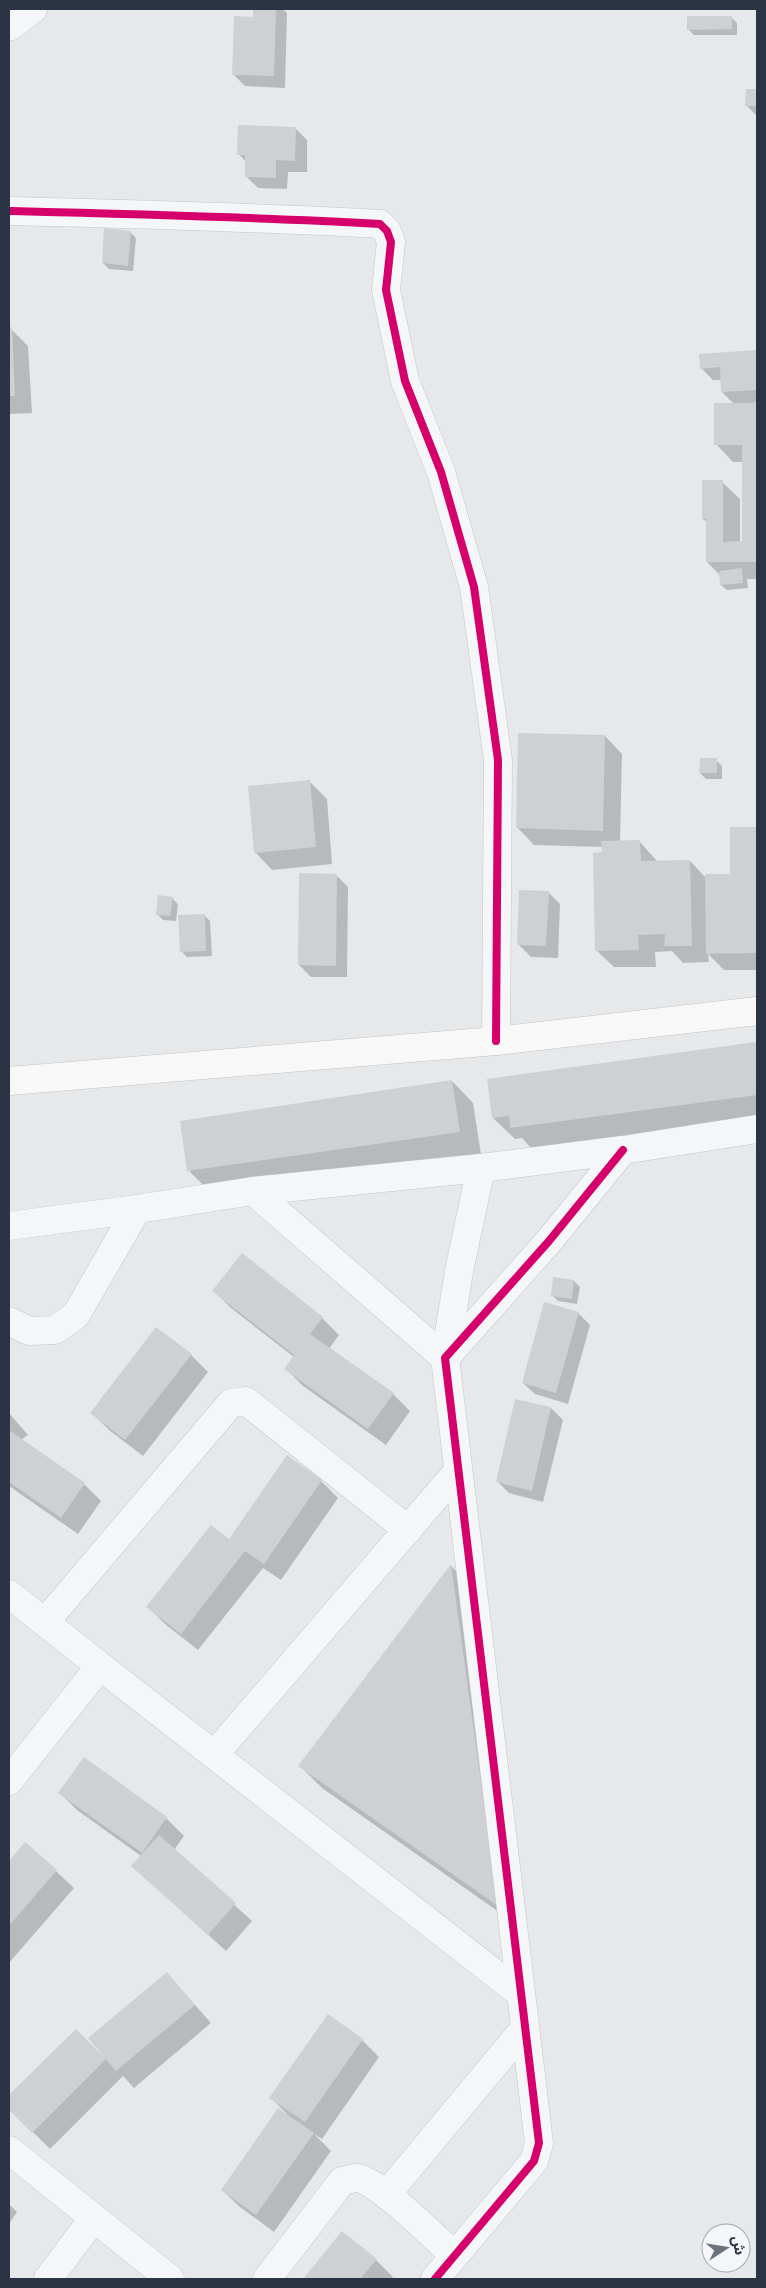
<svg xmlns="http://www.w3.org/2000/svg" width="766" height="2288" viewBox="0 0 766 2288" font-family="'Roboto Condensed','Noto Sans Arabic',sans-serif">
  <rect width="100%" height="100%" fill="#e6e8ea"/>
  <!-- shadow -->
  <g fill="#0003">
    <path d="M254,9H283L287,13L285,88L245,86L233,74L254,18Z"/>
    <path d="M731,17L737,23V35H694L688,29Z"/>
    <path d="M747,90H757V116L747,106Z"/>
    <path d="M295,128L307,140V172H288L287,189L258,188L246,176V162L239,154Z"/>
    <path d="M130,232L136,238L133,271L109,269L103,263Z"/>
    <path d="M9,329H11L28,346L32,413L9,414Z"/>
    <path d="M757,351V402L752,403V405H757V579H747L748,588L727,590L721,585L720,575L707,562L708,523L703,519L722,482L740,499V543H743V462H733L716,444L735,405L722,392V380H713L701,368L700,356Z"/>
    <path d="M605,736L622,754L620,842H640L657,861H690L706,878L731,875V828H757V970H724L708,954L709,962L683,963L672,951L655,952L656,967H614L596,950L603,847L534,845L517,827Z"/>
    <path d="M716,760L722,766V779H706L700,773Z"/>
    <path d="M309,781L327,799L332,864L272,870L255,852Z"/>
    <path d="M336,875L348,887L347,977H311L299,965Z"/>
    <path d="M548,892L560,904L558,958L531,957L519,945Z"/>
    <path d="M172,898L178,904L176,921L163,920L157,914Z"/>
    <path d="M204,915L210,921L212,956L187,957L181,951Z"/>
    <path d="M755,1044L757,1045V1119L533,1150L522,1138L515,1139L493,1118Z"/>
    <path d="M452,1081L473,1103L481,1154L210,1192L189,1171Z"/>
    <path d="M574,1281L580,1287L577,1304L558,1301L552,1295Z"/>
    <path d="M214,1291L322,1318L339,1335L329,1349L393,1394L410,1411L386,1445L303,1386L286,1369L294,1357L231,1308Z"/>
    <path d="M578,1313L590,1325L568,1404L535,1394L523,1383Z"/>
    <path d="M191,1355L208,1372L143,1456L109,1430L92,1413Z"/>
    <path d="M551,1408L563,1420L543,1502L509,1493L497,1481Z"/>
    <path d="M9,1413L28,1435L21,1440L84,1484L101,1501L78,1534L9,1486Z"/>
    <path d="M321,1481L338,1498L281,1580L263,1568L198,1650L165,1624L148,1607L229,1541Z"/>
    <path d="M451,1566L472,1587L519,1926L322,1788L300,1766Z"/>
    <path d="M84,1759L166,1818L184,1836L174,1850L252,1921L226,1951L133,1866L141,1856L77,1810L60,1793Z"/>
    <path d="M26,1843L74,1888L9,1963V1863Z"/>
    <path d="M167,1974L211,2023L134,2088L123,2076L50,2149L9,2108V2097L76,2031L103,2058Z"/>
    <path d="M362,2040L379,2057L322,2139L314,2134L331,2151L274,2232L240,2207L222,2190L287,2114L271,2098Z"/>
    <path d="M9,2204L17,2212L9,2224Z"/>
    <path d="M342,2232L376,2260L393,2277L391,2279H304Z"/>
  </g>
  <!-- building -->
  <g fill="#ced0d3">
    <path d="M253,9H276L274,76L232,75L234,16L253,17Z"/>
    <path d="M687,16H732V29L687,30Z"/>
    <path d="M746,89H757V106H745Z"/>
    <path d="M238,125L296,127L295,161L276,160V178L245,177V155H237Z"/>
    <path d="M104,228L131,231L128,266L102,263Z"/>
    <path d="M12,327L15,396H9V328Z"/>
    <path d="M757,350V390L721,392L720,367L700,369L699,354Z"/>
    <path d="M714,403H757V562H706V519H702V480H723V542L742,541V445H714Z"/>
    <path d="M742,568L743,583L720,585L719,571Z"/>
    <path d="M518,733L605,735L603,831L516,828Z"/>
    <path d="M700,758H717V773H699Z"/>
    <path d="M310,780L316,847L254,853L248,786Z"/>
    <path d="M730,827H757V953L706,954L705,874H730Z"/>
    <path d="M640,840L641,861L690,860L692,946H664L665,934L638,935L639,950L595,951L593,853L602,852L601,841Z"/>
    <path d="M299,873L337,874L336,966L298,965Z"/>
    <path d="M519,890L549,891L546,946L517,945Z"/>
    <path d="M158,895L173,897L170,916L156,915Z"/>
    <path d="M205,914L206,951L180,952L178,915Z"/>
    <path d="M756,1042L757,1095L510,1128L509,1116L492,1118L487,1079Z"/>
    <path d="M452,1080L460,1132L187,1171L180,1121Z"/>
    <path d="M242,1253L323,1317L310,1334L394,1393L368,1429L284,1369L298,1350L294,1355L212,1291Z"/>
    <path d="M553,1277L574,1280L572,1299L551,1296Z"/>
    <path d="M544,1302L579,1312L556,1393L522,1383Z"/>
    <path d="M156,1327L192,1354L125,1440L90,1413Z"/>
    <path d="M515,1399L551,1407L532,1491L496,1482Z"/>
    <path d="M9,1430L85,1483L61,1518L9,1482Z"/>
    <path d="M287,1455L322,1480L264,1564L245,1551L181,1634L146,1607L211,1525L229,1539Z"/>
    <path d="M451,1564L498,1906L298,1766Z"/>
    <path d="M84,1757L167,1817L142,1853L58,1793Z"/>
    <path d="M159,1835L236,1903L208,1935L131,1866Z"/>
    <path d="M25,1842L57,1870L9,1926V1861Z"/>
    <path d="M167,1972L195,2005L116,2071L88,2038Z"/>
    <path d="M328,2014L363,2039L305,2122L269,2098Z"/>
    <path d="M76,2029L106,2059L32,2133L9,2110V2095Z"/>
    <path d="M278,2108L314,2133L256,2215L221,2190Z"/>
    <path d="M342,2231L377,2259L360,2279H303Z"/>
  </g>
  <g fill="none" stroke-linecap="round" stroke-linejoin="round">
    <defs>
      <g id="minor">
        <path d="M9,27L33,9"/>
        <path d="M9,211C132,214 256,217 380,224L387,231L391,242L386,290L405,381L441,472L474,587L498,760L496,1041"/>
        <path d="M253,1191L445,1358"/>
        <path d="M9,1226L137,1209L253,1191L481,1168L623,1150L757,1129"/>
        <path d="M9,1321L29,1331L55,1330L76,1315L137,1209"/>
        <path d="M445,1358L459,1271L481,1168"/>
        <path d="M9,1594L100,1666"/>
        <path d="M45,1622L231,1403L246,1401L408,1530"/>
        <path d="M214,1755L457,1472"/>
        <path d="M9,1781L100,1666L521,1994"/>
        <path d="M9,2150L170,2279"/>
        <path d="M386,2195L525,2028"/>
        <path d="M48,2279L93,2219"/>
        <path d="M267,2279L342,2181C347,2180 353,2178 357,2178C378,2180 436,2239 454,2255"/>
        <path d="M435,2279L534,2161L539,2143L445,1358L549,1241L623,1150"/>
      </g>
      <path id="major" d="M9,1081L496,1041L757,1011"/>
    </defs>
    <!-- minor casing -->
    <use href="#minor" stroke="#c4c6c8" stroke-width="29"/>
    <!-- major casing -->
    <use href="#major" stroke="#c2c5c8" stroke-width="29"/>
    <!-- minor -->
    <use href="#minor" stroke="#f5f6f7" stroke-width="28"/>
    <!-- major -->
    <use href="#major" stroke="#f8f8f8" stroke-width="28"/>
    <defs>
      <g id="cycleway">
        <path d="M9,211C132,214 256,217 380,224L387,231L391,242L386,290L405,381L441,472L474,587L498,760L496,1041"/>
        <path d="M435,2279L534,2161L539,2143L445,1358L549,1241L623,1150"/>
      </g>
    </defs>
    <!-- cycleway casing -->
    <use href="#cycleway" stroke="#f4f6f9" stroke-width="11"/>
    <!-- cycleway -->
    <use href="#cycleway" stroke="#d6006c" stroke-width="8"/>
  </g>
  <!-- border -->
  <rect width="766" height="2288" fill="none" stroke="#2b3445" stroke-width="20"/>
  <!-- north arrow -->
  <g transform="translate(726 2248) rotate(78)"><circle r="24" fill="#f4f6f9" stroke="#a4a8b1"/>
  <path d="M0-4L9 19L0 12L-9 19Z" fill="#6c737f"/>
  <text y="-8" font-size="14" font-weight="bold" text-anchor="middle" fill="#2b3445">ش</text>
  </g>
</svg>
